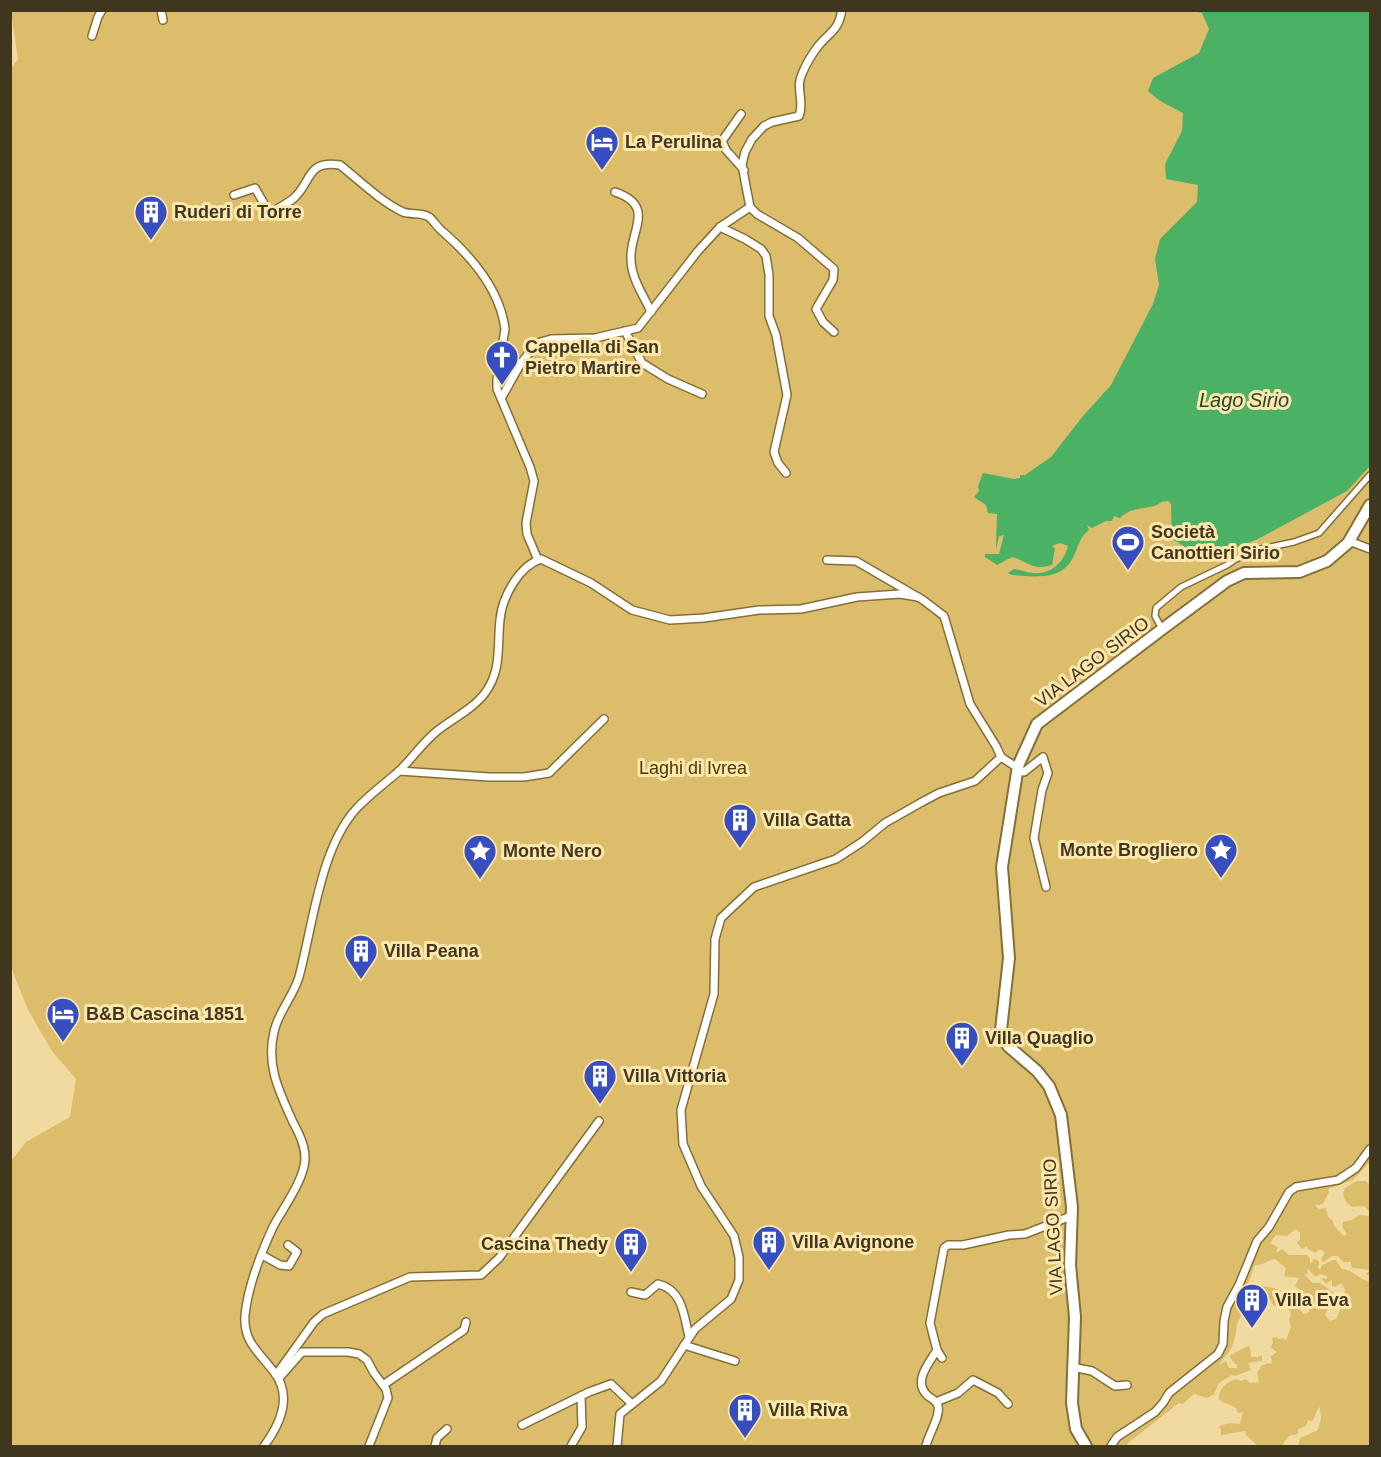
<svg xmlns="http://www.w3.org/2000/svg" width="1381" height="1457" viewBox="0 0 1381 1457" font-family="Arial,sans-serif">
  <rect width="100%" height="100%" fill="#f1daa0"/>
  <!-- green -->
  <g fill="#dcbd6b" fill-rule="evenodd">
    <path d="M11,11H1370V1162L1353,1180L1328,1189L1329,1192L1323,1204L1315,1205L1318,1209L1326,1208L1328,1217L1333,1221L1334,1226L1344,1236L1347,1234L1342,1227L1343,1222L1352,1220L1359,1215L1370,1216V1276L1366,1274L1370,1270L1352,1268L1351,1262H1343L1338,1256H1332L1323,1262L1321,1260L1325,1252L1319,1249L1315,1253L1308,1249L1307,1246L1302,1249L1297,1242L1300,1240V1233L1296,1229L1287,1236L1276,1235L1270,1243L1278,1247L1276,1253L1282,1249L1289,1255H1307L1310,1259V1264L1314,1259L1319,1261L1318,1267L1320,1270L1322,1265L1333,1260H1336L1342,1269C1354,1270 1360,1281 1370,1281V1446H1298L1300,1438L1318,1430L1321,1418L1320,1407C1315,1411 1316,1417 1312,1421L1308,1420L1306,1426L1298,1429V1434L1289,1436L1281,1446H1258L1246,1435L1245,1431L1221,1435V1430L1219,1426L1230,1423L1240,1424L1243,1412L1238,1413L1236,1408L1219,1400C1218,1389 1226,1382 1236,1379L1241,1381L1246,1379L1250,1383L1259,1382L1257,1373L1261,1366L1268,1363L1272,1364L1271,1356L1277,1352L1271,1348L1273,1342L1272,1338L1277,1337L1278,1339L1283,1338L1286,1340L1291,1327L1289,1320L1291,1314C1287,1303 1282,1308 1273,1305L1271,1300C1263,1298 1261,1303 1252,1299L1249,1301V1303L1259,1307L1260,1311L1258,1313L1254,1308C1231,1318 1240,1325 1233,1344C1231,1351 1223,1359 1218,1365L1226,1361L1229,1368H1237V1364H1235L1229,1356L1248,1346L1250,1347L1251,1357H1257L1262,1355V1361L1248,1363L1251,1370L1235,1376L1232,1375L1219,1383L1214,1394L1207,1398L1194,1394C1189,1397 1187,1401 1183,1404L1179,1403L1128,1443L1127,1446H11V1161L26,1142L70,1117L76,1079L52,1051L28,1010L11,967L10,70L18,59ZM1275,1259L1286,1268L1284,1276L1299,1278L1295,1286L1300,1290H1303L1302,1294L1310,1307L1308,1313L1304,1314L1298,1308L1292,1307V1300L1285,1299L1283,1292C1274,1287 1256,1284 1247,1286L1255,1265C1263,1266 1267,1260 1275,1259ZM1307,1268L1316,1277L1319,1274L1327,1276V1279L1321,1278L1326,1284L1332,1280V1286L1335,1287L1341,1283L1345,1289L1343,1303L1336,1319L1330,1321L1325,1315L1329,1306L1332,1309L1336,1308L1334,1293L1320,1283H1313L1306,1276L1305,1274H1308Z"/>
    <path d="M1357,1181H1366L1370,1185V1212L1364,1206L1352,1207C1345,1202 1341,1195 1345,1188Z"/>
  </g>
  <!-- water -->
  <path fill="#4bb165" d="M1193,11H1370V466L1347,491L1256,540L1205,559L1172,539L1171,504L1168,501C1161,501 1160,504 1154,506C1142,509 1130,508 1120,518L1114,516L1112,521H1106L1092,528L1087,525L1089,530C1079,538 1080,543 1075,553C1065,581 1037,577 1012,575L1008,573L1014,569C1021,570 1027,573 1033,573C1051,575 1064,562 1068,546L1060,543L1054,545L1052,547L1055,548L1052,565C1032,571 1029,562 1012,557L997,565L985,557V554H999L1004,535L999,536L996,550L997,514L988,513L986,505L974,497L979,491L978,486L983,473L1014,479L1020,478V475H1025L1051,457L1083,416L1111,385L1153,304L1159,285L1155,259L1160,239L1197,202L1198,185L1166,179L1165,164L1182,131L1183,113L1160,101L1148,91L1153,78L1199,53L1209,29L1202,13Z"/>
  <g fill="none" stroke-linecap="round" stroke-linejoin="round">
    <defs>
      <path id="pedestrian" d="M1160,625L1155,616L1156,608L1181,587L1227,565L1236,559L1261,549L1294,542L1319,533L1370,475"/>
      <g id="minor">
        <path d="M161,10L163,20"/>
        <path d="M92,36L98,17L102,10"/>
        <path d="M741,114L722,141L726,150L744,170"/>
        <path d="M615,192C657,206 629,232 631,259C631,278 644,296 651,312"/>
        <path d="M234,195L255,188L270,214C277,208 287,204 294,198C312,182 306,160 340,165C360,181 380,201 403,212C411,215 422,212 429,217C434,221 437,227 442,231C471,256 500,289 505,329L497,379V389L530,467L534,481L526,523L527,534L538,560"/>
        <path d="M720,227L745,239L761,249L766,256L769,275V316L776,335L787,395L774,452L778,463L786,473"/>
        <path d="M625,331L642,363L668,379L702,394"/>
        <path d="M834,332L823,322L816,309L833,280L834,269L798,238L757,214L750,207L742,165L745,152L752,139L764,126L772,122L799,116C805,102 795,88 802,74C806,64 812,54 819,45C831,31 838,31 842,10"/>
        <path d="M502,397L521,363L537,343L551,339L595,338L638,328L698,251L720,227L750,207"/>
        <path d="M1349,541L1370,549"/>
        <path d="M827,560L856,561L923,600L944,616L970,704L996,746L1001,757"/>
        <path d="M1001,757L1024,772L1043,757L1048,773L1042,790L1034,838L1046,887"/>
        <path d="M399,771L489,777H524L549,773L604,719"/>
        <path d="M262,1255L280,1265L289,1266L297,1252L288,1245"/>
        <path d="M631,1292L645,1295L658,1284C683,1290 684,1316 689,1337"/>
        <path d="M684,1345L735,1361"/>
        <path d="M937,1350L942,1358"/>
        <path d="M1072,1367L1092,1371L1115,1386L1127,1385"/>
        <path d="M276,1375L314,1322L323,1314L410,1277L481,1275L499,1258L599,1121"/>
        <path d="M280,1377L302,1352H348L359,1354L367,1360L374,1373L386,1389L388,1398L369,1446"/>
        <path d="M383,1385L464,1330L466,1322"/>
        <path d="M936,1402L958,1393L973,1380L998,1393L1008,1404"/>
        <path d="M522,1425L589,1392L611,1384L632,1404"/>
        <path d="M264,1446C280,1425 293,1396 274,1372C259,1352 243,1342 245,1315C248,1286 261,1253 273,1227C283,1208 305,1179 305,1158C305,1144 298,1132 292,1120C279,1091 266,1065 274,1032C278,1012 293,997 299,977C313,925 320,849 356,809C369,795 384,784 398,772C412,759 422,743 437,731C452,719 473,709 485,693C502,670 497,647 500,620C502,597 519,566 541,559L591,583L632,610L670,620L704,618L759,610L801,609L857,597L900,594L918,597"/>
        <path d="M435,1446L437,1438L447,1429"/>
        <path d="M571,1446L582,1427L581,1396"/>
        <path d="M617,1446L620,1414L661,1381L695,1329L731,1299L739,1280V1257L734,1236L701,1186L683,1144L681,1110L714,994L715,939L721,918L754,887L836,859L862,842L885,823L922,802L939,793L975,781L1001,757"/>
        <path d="M926,1446C928,1435 941,1416 938,1406C937,1401 932,1399 928,1396C912,1382 929,1363 937,1350L930,1323L944,1248L948,1245H963L1009,1235L1025,1234L1071,1216"/>
        <path d="M1111,1446L1117,1437L1155,1412L1163,1403L1169,1393L1218,1354L1223,1344L1224,1321L1227,1307L1239,1285L1257,1241L1269,1227L1289,1192L1296,1187L1338,1180L1356,1168L1370,1149"/>
      </g>
      <path id="secondary" d="M1086,1446L1076,1429L1072,1403L1075,1317L1070,1265L1072,1207L1061,1115L1049,1086L1037,1071L1008,1046L1001,1030L1009,958L1002,867L1018,766L1037,724L1161,630L1227,581L1244,573L1299,572L1327,561L1348,543L1370,505"/>
    </defs>
    <!-- pedestrian casing -->
    <use href="#pedestrian" stroke="#846f37" stroke-width="8"/>
    <!-- minor casing -->
    <use href="#minor" stroke="#846f37" stroke-width="10"/>
    <!-- secondary casing -->
    <use href="#secondary" stroke="#846f37" stroke-width="14"/>
    <!-- pedestrian -->
    <use href="#pedestrian" stroke="#fff" stroke-width="5"/>
    <!-- minor -->
    <use href="#minor" stroke="#fff" stroke-width="7"/>
    <!-- secondary -->
    <use href="#secondary" stroke="#fff" stroke-width="10"/>
  </g>
  <!-- icons -->
  <defs>
    <symbol id="hotel-pin" viewBox="-11 -11 22 30"><path d="M0 17L-7.5 6A9.5 9.5 0 1 1 7.5 6Z" fill="#364ec0" stroke="#fee7ac"/><path d="M-6-4.5h1.5V1H6V5H4.5V3h-9V5H-6ZM-4 0a1.8 1.8 0 1 1 3.6 0ZM.5 0V-2.5h3Q6-2.5 6 0Z" fill="#fff"/></symbol>
    <symbol id="building-pin" viewBox="-11 -11 22 30"><path d="M0 17L-7.5 6A9.5 9.5 0 1 1 7.5 6Z" fill="#364ec0" stroke="#fee7ac"/><path d="M-4-6H4V6H1V3H-1V6H-4ZM-2.5-4.3h1.7v1.8h-1.7ZM.8-4.3h1.7v1.8H.8ZM-2.5-1h1.7V.8h-1.7ZM.8-1h1.7V.8H.8Z" fill="#fff"/></symbol>
    <symbol id="church-pin" viewBox="-11 -11 22 30"><path d="M0 17L-7.5 6A9.5 9.5 0 1 1 7.5 6Z" fill="#364ec0" stroke="#fee7ac"/><path d="M-1.2-6h2.4v3.5h3.3v2.4h-3.3V6h-2.4V-.1h-3.3v-2.4h3.3Z" fill="#fff"/></symbol>
    <symbol id="stadium-pin" viewBox="-11 -11 22 30"><path d="M0 17L-7.5 6A9.5 9.5 0 1 1 7.5 6Z" fill="#364ec0" stroke="#fee7ac"/><path d="M0-5a6.5 5 0 1 0 0 10a6.5 5 0 1 0 0-10ZM-3.5-1.8h7v3.6h-7Z" fill="#fff"/></symbol>
    <symbol id="sight-pin" viewBox="-11 -11 22 30"><path d="M0 17L-7.5 6A9.5 9.5 0 1 1 7.5 6Z" fill="#364ec0" stroke="#fee7ac"/><path d="M0-6L1.8-2.2L6-1.7L2.9 1.2L3.7 5.4L0 3.3L-3.7 5.4L-2.9 1.2L-6-1.7L-1.8-2.2Z" fill="#fff"/></symbol>
  </defs>
  <g fill-rule="evenodd">
    <use href="#hotel-pin" x="583" y="123" width="38" height="52"/>
    <use href="#building-pin" x="132" y="193" width="38" height="52"/>
    <use href="#church-pin" x="483" y="338" width="38" height="52"/>
    <use href="#stadium-pin" x="1109" y="523" width="38" height="52"/>
    <use href="#building-pin" x="721" y="801" width="38" height="52"/>
    <use href="#sight-pin" x="1202" y="831" width="38" height="52"/>
    <use href="#sight-pin" x="461" y="832" width="38" height="52"/>
    <use href="#building-pin" x="342" y="932" width="38" height="52"/>
    <use href="#hotel-pin" x="44" y="995" width="38" height="52"/>
    <use href="#building-pin" x="943" y="1019" width="38" height="52"/>
    <use href="#building-pin" x="581" y="1057" width="38" height="52"/>
    <use href="#building-pin" x="750" y="1223" width="38" height="52"/>
    <use href="#building-pin" x="612" y="1225" width="38" height="52"/>
    <use href="#building-pin" x="1233" y="1281" width="38" height="52"/>
    <use href="#building-pin" x="726" y="1391" width="38" height="52"/>
  </g>
  <g text-anchor="middle" dominant-baseline="central" stroke-width="6" stroke-linejoin="round" paint-order="stroke">
    <!-- poi labels -->
    <g font-size="18" font-weight="bold" fill="#40371f" stroke="#fee7ac" text-anchor="start">
      <text x="625" y="142">La Perulina</text>
      <text x="174" y="212">Ruderi di Torre</text>
      <text x="525" y="347">Cappella di San<tspan x="525" dy="21">Pietro Martire</tspan></text>
      <text x="1151" y="532">Società<tspan x="1151" dy="21">Canottieri Sirio</tspan></text>
      <text x="763" y="820">Villa Gatta</text>
      <text x="1198" y="850" text-anchor="end">Monte Brogliero</text>
      <text x="503" y="851">Monte Nero</text>
      <text x="384" y="951">Villa Peana</text>
      <text x="86" y="1014">B&amp;B Cascina 1851</text>
      <text x="985" y="1038">Villa Quaglio</text>
      <text x="623" y="1076">Villa Vittoria</text>
      <text x="792" y="1242">Villa Avignone</text>
      <text x="608" y="1244" text-anchor="end">Cascina Thedy</text>
      <text x="1275" y="1300">Villa Eva</text>
      <text x="768" y="1410">Villa Riva</text>
    </g>
    <!-- street labels -->
    <g font-size="18" fill="#40371f" stroke="#fee7ac">
      <text transform="translate(1092 662) rotate(-37)">VIA LAGO SIRIO</text>
      <text transform="translate(1053 1227) rotate(-93)">VIA LAGO SIRIO</text>
    </g>
    <!-- park labels -->
    <g font-size="18" fill="#493801" stroke="#fee7ac">
      <text x="693" y="768">Laghi di Ivrea</text>
    </g>
    <!-- water labels -->
    <g font-size="20" font-style="italic" fill="#21492a" stroke="#fee7ac">
      <text x="1244" y="400">Lago Sirio</text>
    </g>
  </g>
  <!-- border -->
  <rect width="1381" height="1457" fill="none" stroke="#40371f" stroke-width="24"/>
</svg>
